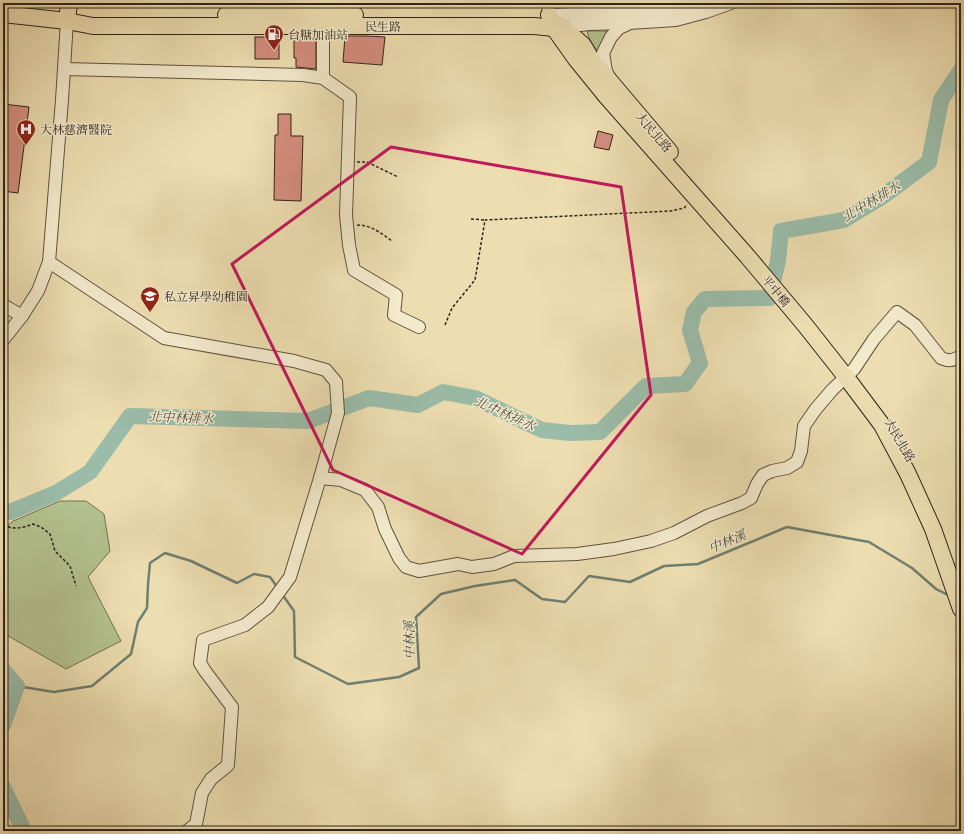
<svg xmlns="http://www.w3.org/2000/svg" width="964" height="834" viewBox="0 0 964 834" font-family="'Libre Caslon Text','Noto Serif TC',serif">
  <rect width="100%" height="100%" fill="#eddeb1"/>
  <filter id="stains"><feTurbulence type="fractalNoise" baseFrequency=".005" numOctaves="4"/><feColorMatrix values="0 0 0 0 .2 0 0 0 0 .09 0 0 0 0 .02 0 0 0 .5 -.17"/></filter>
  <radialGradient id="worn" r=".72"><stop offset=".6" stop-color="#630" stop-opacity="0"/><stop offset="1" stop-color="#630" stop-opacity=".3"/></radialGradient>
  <!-- green -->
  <g fill="#b3c28f" stroke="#707255">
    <path d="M587,31H608L600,56L590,41Z"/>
    <path d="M60,501H86L104,514L110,551L88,577L121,641L66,669L3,633V529L13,521Z"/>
  </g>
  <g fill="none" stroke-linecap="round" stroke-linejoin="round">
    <!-- stream -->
    <g stroke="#6f7f70" stroke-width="2.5">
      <path d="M282,594L294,611L295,657L348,684L399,677L419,668L416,617L441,594L475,586L515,580L542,599L565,602L589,576L630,582L664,566L698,564L787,527L869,542L912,568L936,589L948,595H951"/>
      <path d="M17,686L54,692L92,686L131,654L138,622L147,608L148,584L150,563L165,553L191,561L237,583L254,574L270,577L278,588"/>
    </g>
    <!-- river -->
    <g stroke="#9abca9" stroke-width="16">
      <path d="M3,510L10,512L56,493L90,472L130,416L308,421L369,398L418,405L443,392L475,398L542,430L570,433L600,432L646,386L685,384L700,363L690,330L694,312L705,299L769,298L778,261L781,231L844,220L882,197L929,162L941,100L961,70"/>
      <path d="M3,670L17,686L3,725"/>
      <path d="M3,787L24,831"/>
    </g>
  </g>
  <!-- building -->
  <g fill="#d68e7f" stroke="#2e231b">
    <path d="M345,36H367L385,37L382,65L343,62Z"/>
    <rect x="255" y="37" width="24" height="22"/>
    <path d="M294,38H316V69L296,67V58H294Z"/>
    <path d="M3,104L29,107L18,193L3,191Z"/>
    <path d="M278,114H291V136H303L301,201L274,200L275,135H278Z"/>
    <path d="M598,131L613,135L609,150L594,147Z"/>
  </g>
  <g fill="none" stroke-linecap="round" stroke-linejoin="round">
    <defs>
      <g id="minor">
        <path d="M548,3L549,15L666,10L688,6L695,3"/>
        <path d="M563,27L589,24L629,23L676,20L706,12L731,3"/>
        <path d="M64,69L303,75L323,78L350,97L346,215L349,245L354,270L396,295L394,315L419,327"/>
        <path d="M609,77L606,71L603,53L611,37L619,28L628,24"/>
        <path d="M323,78V26"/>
        <path d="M49,262L164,338L294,361L326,370L336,382L338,413L320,478L290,577L268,607L245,625L203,640L200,663L205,671L232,707L228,765L211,779L202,793L196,824L187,831"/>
        <path d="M3,305L22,316"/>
        <path d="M3,340L22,316L38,291L49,262L62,100L67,21"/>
        <path d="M320,478L341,480L365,490L378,507L385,529L399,558L406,567L419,571L458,564L472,567L494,564L514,556L577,554L614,549L651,541L674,533L707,516L742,503L751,498L757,484L763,475L772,471L787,468L797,462L801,451L804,426L815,410L832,390L854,369L874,339L897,312L915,325L941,358C950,362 953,360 961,356"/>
      </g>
      <g id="major">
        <path d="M3,14L67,21L93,26H534L554,28L562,27"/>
        <path d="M226,15H355"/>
        <path d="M549,15L554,28L576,59L606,96L748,257L805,325L846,377L882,425L908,474L933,529L961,609"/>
        <path d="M67,21L69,3"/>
        <path d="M559,24L583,45L592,60L670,152"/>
      </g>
    </defs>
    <!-- minor casing -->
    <use href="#minor" stroke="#5e5240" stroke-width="14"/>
    <!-- major casing -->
    <use href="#major" stroke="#2e231b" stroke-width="18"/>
    <!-- path -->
    <g stroke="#2e231b" stroke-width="1.5" stroke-dasharray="3 2" stroke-linecap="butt">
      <path d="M357,162H367L398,177"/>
      <path d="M471,219L485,220"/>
      <path d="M357,225C371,225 381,233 392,241"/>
      <path d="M445,325L452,308L475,280L485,220L671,211L684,208L686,206"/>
      <path d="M3,525C14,530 23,528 33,524L41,527L50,534L55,551L70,566L76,586"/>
    </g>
    <!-- minor -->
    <use href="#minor" stroke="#f3eacc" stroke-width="12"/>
    <!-- major -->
    <use href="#major" stroke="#eddeb1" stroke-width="16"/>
  </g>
  <!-- marked area -->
  <path fill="none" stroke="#c2185b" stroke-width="3" stroke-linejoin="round" d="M391,147L621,187L651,395L522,554L333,470L232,264Z"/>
  <!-- icons -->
  <defs>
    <symbol id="fuel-pin" viewBox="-11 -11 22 30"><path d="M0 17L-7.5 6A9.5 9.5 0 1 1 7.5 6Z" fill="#8f2418" stroke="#f3eacc"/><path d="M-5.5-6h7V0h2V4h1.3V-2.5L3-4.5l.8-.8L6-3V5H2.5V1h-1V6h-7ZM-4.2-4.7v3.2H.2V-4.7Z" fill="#fff"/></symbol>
    <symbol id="hospital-pin" viewBox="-11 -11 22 30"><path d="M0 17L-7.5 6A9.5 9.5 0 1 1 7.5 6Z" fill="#8f2418" stroke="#f3eacc"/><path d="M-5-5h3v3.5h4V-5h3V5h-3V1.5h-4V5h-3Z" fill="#fff"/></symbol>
    <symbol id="school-pin" viewBox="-11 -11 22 30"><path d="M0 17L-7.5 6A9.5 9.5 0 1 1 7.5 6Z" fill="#8f2418" stroke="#f3eacc"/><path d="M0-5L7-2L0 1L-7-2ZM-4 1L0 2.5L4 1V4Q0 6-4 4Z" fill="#fff"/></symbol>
  </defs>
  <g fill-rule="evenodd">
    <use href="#fuel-pin" x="263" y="23" width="22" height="30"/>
    <use href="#hospital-pin" x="15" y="118" width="22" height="30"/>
    <use href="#school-pin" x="139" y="285" width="22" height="30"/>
  </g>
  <g text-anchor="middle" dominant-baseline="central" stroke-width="3" stroke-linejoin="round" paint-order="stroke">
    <!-- street labels -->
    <g font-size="12" fill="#2e231b" stroke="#f3eacc">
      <text x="383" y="26">民生路</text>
      <text transform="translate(654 132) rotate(50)">大民北路</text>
      <text transform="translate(776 291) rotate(50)">平中橋</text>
      <text transform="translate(900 440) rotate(60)">大民北路</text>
    </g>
    <!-- poi labels -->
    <g font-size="12" fill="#2e231b" stroke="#f3eacc" text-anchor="start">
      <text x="288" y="34">台糖加油站</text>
      <text x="40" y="129">大林慈濟醫院</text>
      <text x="164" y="296">私立昇學幼稚園</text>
    </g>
    <!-- water labels -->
    <g font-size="13" font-style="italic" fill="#4e5146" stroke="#f3eacc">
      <text transform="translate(871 201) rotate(-31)">北中林排水</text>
      <text transform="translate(505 413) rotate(24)">北中林排水</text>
      <text transform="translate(181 417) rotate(2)">北中林排水</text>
      <text transform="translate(727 541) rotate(-22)">中林溪</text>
      <text transform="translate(409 640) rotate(-91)">中林溪</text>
    </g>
  </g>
  <!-- margin -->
  <rect width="964" height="834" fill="none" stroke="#eddeb1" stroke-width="16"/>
  <rect x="4" y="4" width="956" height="826" fill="none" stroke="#2e231b" stroke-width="2"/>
  <rect x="8" y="8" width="948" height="818" fill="none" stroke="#2e231b"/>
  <rect width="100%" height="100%" filter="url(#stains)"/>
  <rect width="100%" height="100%" fill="url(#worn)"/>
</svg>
